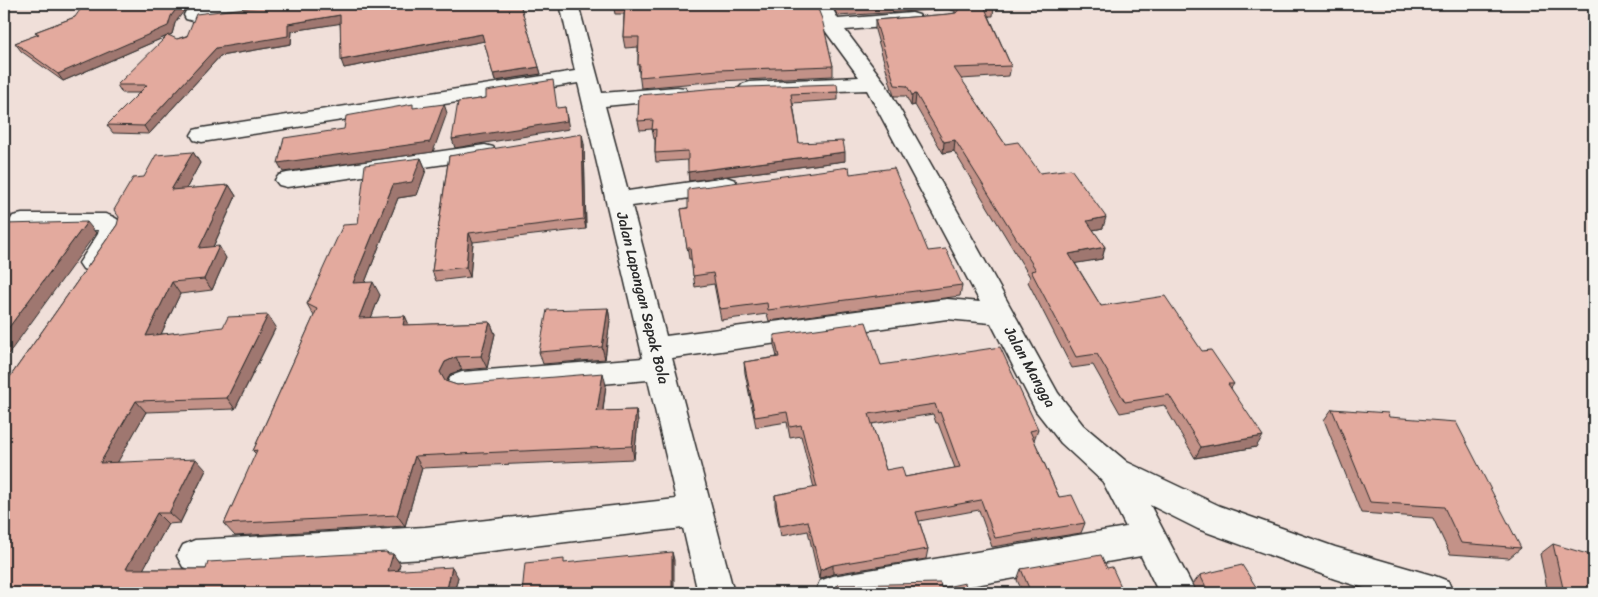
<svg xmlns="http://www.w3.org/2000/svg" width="1598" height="597" viewBox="0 0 1598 597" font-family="Sriracha,sans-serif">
  <rect width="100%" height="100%" fill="#f0dfd9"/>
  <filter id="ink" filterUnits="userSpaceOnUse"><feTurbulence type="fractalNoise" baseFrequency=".02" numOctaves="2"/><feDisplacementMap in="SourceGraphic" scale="10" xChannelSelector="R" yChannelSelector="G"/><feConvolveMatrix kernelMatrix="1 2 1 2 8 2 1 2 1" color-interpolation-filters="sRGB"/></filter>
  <g filter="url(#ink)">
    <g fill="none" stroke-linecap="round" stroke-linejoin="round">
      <defs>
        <g id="minor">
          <path d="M236,4H287L285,8L278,10L193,21L186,19L184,15L186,11L193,9Z"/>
          <path d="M560,4H578L602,93L677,87L685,88L688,93L685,98L677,99L605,106L628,191L726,177L735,180L738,185L735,190L726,193L632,206L666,336L947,299L980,302L867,90L750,94L743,92L739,88L743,84L750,82L859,77L821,25L812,4H830L838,19L912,13L919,15L922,19L919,23L912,25L845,30L885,83L959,214L1058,393L1083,425L1127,462L1220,506L1335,547L1435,576L1448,581L1453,593H1380L1335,579L1198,529L1150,505L1196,593H1159L1141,556L930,593H815L820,581L833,576L1126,527L1103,482L1061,443L1036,411L991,323L947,319L672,358L734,593H698L683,528L425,559L195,572L183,567L177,556L183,545L195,540L425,527L676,499L648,380L462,396L451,392L447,384L451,376L462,372L643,358L578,83L202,142L194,140L191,135L194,130L202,128L575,71Z"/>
          <path d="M485,145L493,147L497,152L493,157L287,187L279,185L275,180L279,175L287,173Z"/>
          <path d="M22,214H105C142,224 114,250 101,269L92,272L83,269L79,263L98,234L99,230H22L13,228L9,222L13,216Z"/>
        </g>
      </defs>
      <!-- minor casing -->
      <use href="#minor" stroke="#2b2b2b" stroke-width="3"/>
      <!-- minor -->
      <use href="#minor" fill="#f6f6f2" fill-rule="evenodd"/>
    </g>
    <!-- wall -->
    <g fill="#c39288" stroke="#2b2b2b" fill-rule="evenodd">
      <path d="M520,4L541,74L495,81L484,41L344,68L340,23L292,31L291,44L220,56L149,134L113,133L107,125L139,93H122L117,85L177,39L275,5Z"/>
      <path d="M613,4H816L833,66V76L719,81L641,88L638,65V47L625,48L623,37L624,14H615Z"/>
      <path d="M831,4H994V6L993,16H989L1011,66L1009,76L961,79L1005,144L1040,173L1103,228L1093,230L1105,247L1102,259L1075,263L1101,306L1202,351L1234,384L1231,388L1256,447L1195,458L1164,405L1120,413L1093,365L1072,368L1028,282L1030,277L954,151L943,153L915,105L911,106L906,96H894L875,30V20L949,14L955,13V11L947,9L838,16Z"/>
      <path d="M75,17L175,23L172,34L63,81L21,51L15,43L37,35L35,32Z"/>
      <path d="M838,92V100L793,103L799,143L845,161L689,181L688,160L656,162L655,153V139H654L652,129L640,130L638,121L639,95Z"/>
      <path d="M584,144L586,229L473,242L470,277L436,281L432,271L449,156Z"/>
      <path d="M193,152L200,163L186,189L229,185L236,196L213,247L226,258L212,290L180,294L161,334L276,327L235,409L146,412L117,462L206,470L180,523L168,524L143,569H206L393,554L400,564L398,570L458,577L454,593H4L5,384L117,225L144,177Z"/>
      <path d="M421,158L426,170L417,195L398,198L365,282L380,295L371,318L405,316L409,325L490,322L495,334L487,368L462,370L450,374L447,382L457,385H606L603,411L636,410L638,422L634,459L422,468L405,526L235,536L224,524L256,454L253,451L314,316L307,304L358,224Z"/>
      <path d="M850,174L962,285L960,296L769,321L767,314L721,320L714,284L695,287L691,259H689L681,209Z"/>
      <path d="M608,308L610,320L605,359L543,364L539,352Z"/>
      <path d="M774,335L881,365L1038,429L1034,440L1059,497L1085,523L1081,533L992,547L979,510L919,521L928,549L926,559L833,574L819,579L808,531L781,536L775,505V495L814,488L801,436L790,438L787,422L756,427L745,373L744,362L777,357L774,345ZM933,414L936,423H938L955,468L905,477L886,470L872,424Z"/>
      <path d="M1332,409L1389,417L1521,548L1509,558L1450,554L1433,518L1361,513L1324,420Z"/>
      <path d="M1553,544L1594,593H1548L1540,554Z"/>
      <path d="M1107,568L1124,593H1023L1017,580L1021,569Z"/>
      <path d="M1200,575L1260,593H1198L1193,584Z"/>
      <path d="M837,585L941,588L968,593H837Z"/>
    </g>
    <!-- shaded-wall -->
    <g fill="#9f776f" stroke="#2b2b2b">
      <path d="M180,4H189L175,23L172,34L63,81L58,74L171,16Z"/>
      <path d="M208,4H224L209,6Z"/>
      <path d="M340,15L343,23L292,31L291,44L220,56L149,134L144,126L216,48L288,24Z"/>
      <path d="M482,34L485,41L344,68L341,60Z"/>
      <path d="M539,67L541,74L495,81L493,74Z"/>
      <path d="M916,94L915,105L911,106L912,95Z"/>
      <path d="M444,104L447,113L433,152L283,172L278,163Z"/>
      <path d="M565,107L569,129L455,148L452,139Z"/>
      <path d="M582,134L584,144L586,229L584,219Z"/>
      <path d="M955,140L954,151L943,153L944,142Z"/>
      <path d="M193,152L200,163L179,202L171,190Z"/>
      <path d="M845,152V161L689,181L688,172Z"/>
      <path d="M421,158L426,170L417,195L398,198L360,295L353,283L393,185Z"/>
      <path d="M229,185L236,196L207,260L199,248Z"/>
      <path d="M4,206L11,215L7,221L9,225L4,232Z"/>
      <path d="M1106,217L1103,228L1083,232L1087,221Z"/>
      <path d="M87,222L96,233L4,360V334Z"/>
      <path d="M469,233L473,242L470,277L466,267Z"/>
      <path d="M219,246L226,258L212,290L204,279Z"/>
      <path d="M1105,247L1102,259L1066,265L1069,254Z"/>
      <path d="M172,282L180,294L155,347L146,336Z"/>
      <path d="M373,282L380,295L366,331L359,318Z"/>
      <path d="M608,308L610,320L605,359L602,347Z"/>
      <path d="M268,315L276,327L235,409L227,398Z"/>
      <path d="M405,316L411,329L403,325Z"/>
      <path d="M490,322L495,334L487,368L481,356Z"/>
      <path d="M456,357L462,370L450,374L445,385L440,372L445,362Z"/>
      <path d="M603,373L606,385L601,424L597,411Z"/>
      <path d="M136,401L146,412L111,474L100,463Z"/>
      <path d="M636,410L638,422L634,459L632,446Z"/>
      <path d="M1263,436L1256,447L1195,458L1201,447Z"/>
      <path d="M415,456L422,468L405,526L397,515Z"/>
      <path d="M196,459L206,470L180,523L169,513Z"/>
      <path d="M157,513L168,524L138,579L126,569Z"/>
      <path d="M387,552L392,559L393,554L400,564L395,581L388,571Z"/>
      <path d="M672,552L674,560V593H672Z"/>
      <path d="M833,565V574L819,579L820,570Z"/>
      <path d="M452,567L458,577L454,593H446Z"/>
    </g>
    <!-- building -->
    <g fill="#e3aa9e" stroke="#2b2b2b" fill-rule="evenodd">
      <path d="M84,4H180L171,16L168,26L58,74L15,43L39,34L35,32L75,17Z"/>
      <path d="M278,4H520L539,67L493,74L482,34L341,60L340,15L288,24V36L216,48L144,126L107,125L147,85H117L168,35L177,39L187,36L196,14Z"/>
      <path d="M625,4H816L822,19L833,66L718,70L639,77L640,65H638L639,37H623Z"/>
      <path d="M838,4H867L839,5Z"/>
      <path d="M958,4H994V6H984L1011,66L954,68L1005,144L1018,142L1040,173L1071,169L1106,217L1087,221L1105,247L1069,254L1101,306L1165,296L1202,351L1211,350L1234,384H1228L1263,436L1201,447L1169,395L1125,402L1097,354L1076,357L1031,271L1036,270L955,140L944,142L916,94L912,95L907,86L895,85L875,20L949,14L956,13L960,8Z"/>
      <path d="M553,80L557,108L565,107L567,121L452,139L458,102L486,98V91Z"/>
      <path d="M837,84L838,92L791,94L799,143L843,141L845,152L688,172V151L655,153L656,129L652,130L653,120L638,121L639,95L718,88Z"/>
      <path d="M413,104V108L444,104L430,142L278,163L284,138L344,129L346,116Z"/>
      <path d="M582,134L584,219L469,233L466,267L432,271L449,156Z"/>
      <path d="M193,152L171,190L229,185L199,248L219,246L204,279L172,282L146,336L223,327L228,317L268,315L227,398L136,401L100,463L196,459L169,513H157L126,569H206L208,562L387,552V554H393L388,571L452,567L446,593H4V384H5L117,225L119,217L114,210L133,178L144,177L156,155Z"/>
      <path d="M421,158L412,182L393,185L353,283L373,282L359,318L405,316L403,325L490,322L481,356L456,357L445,362L440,372L445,381L457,385L603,373L597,411L636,410L632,446L415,456L397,515L224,524L257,450L253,451L317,309L307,304L343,225L358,224L365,165Z"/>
      <path d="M849,167L850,174L894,168L928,251L946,249L962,285L768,310L767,303L720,309L713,273L693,276L690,248H687L681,209L688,208V189Z"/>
      <path d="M87,222L4,334V224Z"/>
      <path d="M608,308L602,347L539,352L547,310Z"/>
      <path d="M866,322L881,365L1000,347L1038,429L1030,431L1059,497L1072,495L1085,523L995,538L981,500L916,512L928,549L833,565L820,570L808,521L780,526L775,495L817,487L801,425L790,427L787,412L755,417L744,362L779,357L774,335ZM935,404L938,413L940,412L960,467L905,477L902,467L886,470L869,414Z"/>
      <path d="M1332,409L1388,413L1389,417L1456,422L1521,548L1461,543L1444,507L1370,502Z"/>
      <path d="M1553,544L1594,556V593H1581L1563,588Z"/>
      <path d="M672,552V593H522L525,563L564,559V563Z"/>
      <path d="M1101,555L1107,568L1112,567L1124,593H1031L1021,569Z"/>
      <path d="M1242,565L1260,593H1209L1200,575Z"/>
      <path d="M940,583L941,588L965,583L968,593H839L837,585Z"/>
    </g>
  </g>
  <g text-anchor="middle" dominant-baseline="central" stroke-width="4" stroke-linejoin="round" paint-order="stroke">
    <!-- street labels -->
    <g font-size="15" fill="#2b2b2b" stroke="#f6f6f2">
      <text transform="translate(643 298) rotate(76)">Jalan Lapangan Sepak Bola</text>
      <text transform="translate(1030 367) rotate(61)">Jalan Mangga</text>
    </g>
  </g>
  <!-- margin -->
  <rect width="1598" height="597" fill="none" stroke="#f6f6f2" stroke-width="20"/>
  <rect x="10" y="10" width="1578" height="577" fill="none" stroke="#2b2b2b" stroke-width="2" filter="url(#ink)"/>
</svg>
